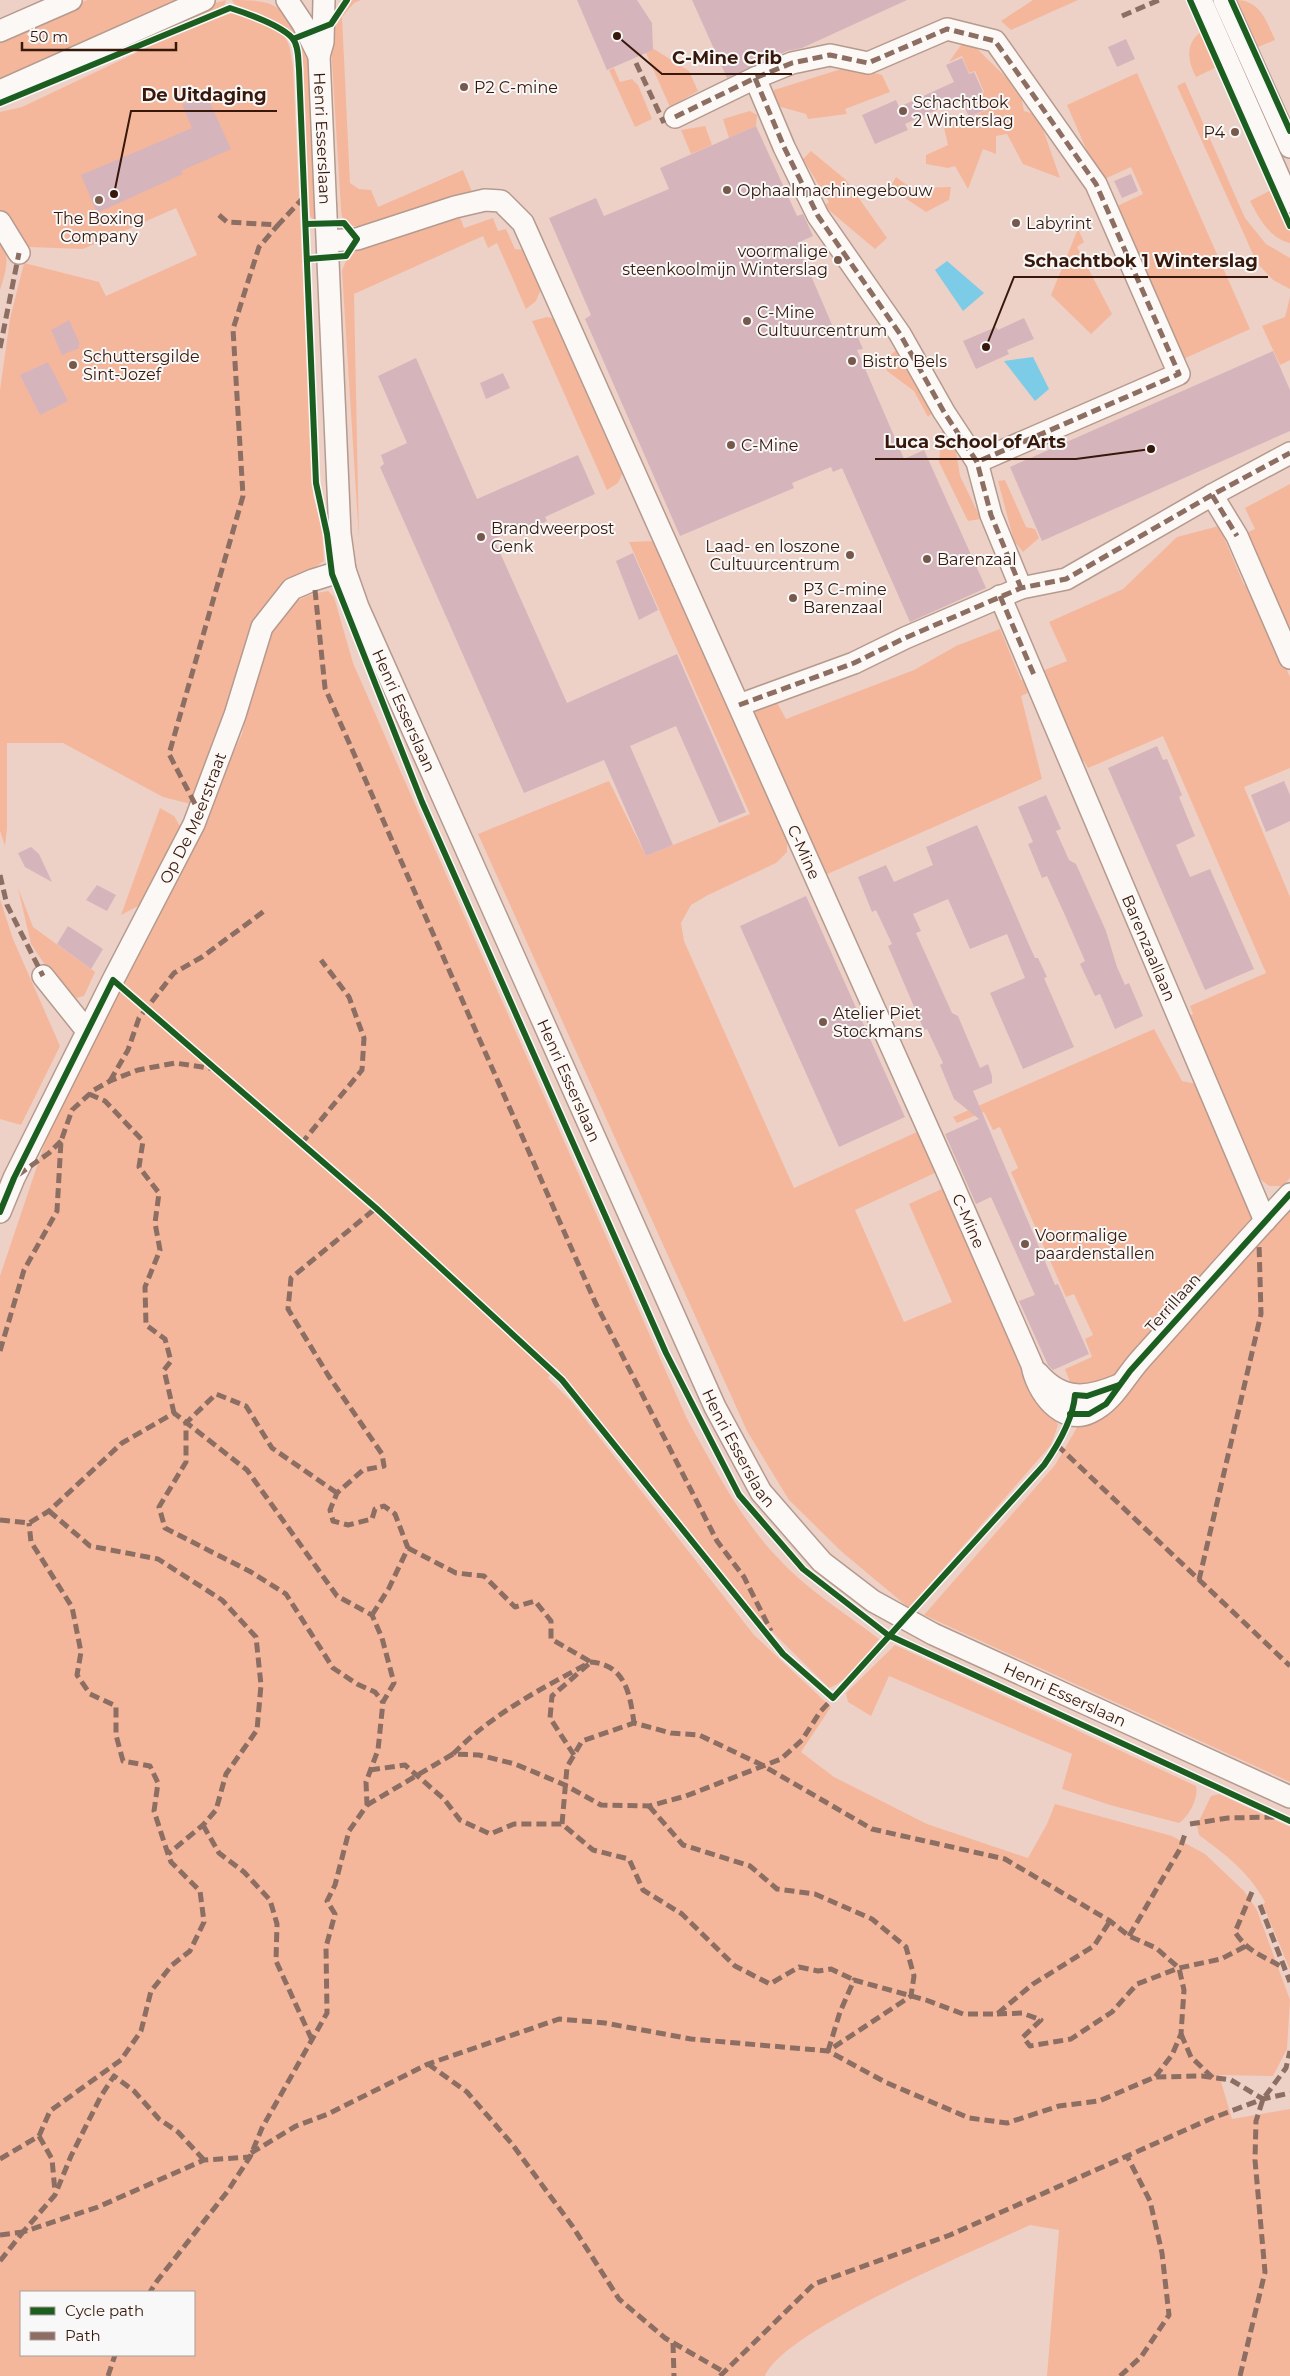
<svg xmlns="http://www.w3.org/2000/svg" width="1290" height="2376" viewBox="0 0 1290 2376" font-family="Montserrat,sans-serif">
  <rect width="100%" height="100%" fill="#edd1c6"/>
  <!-- green -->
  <g fill="#f5b79c" fill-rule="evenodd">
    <path d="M87,0H185L0,82V39Z"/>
    <path d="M226,0L224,8L174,28L205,6Z"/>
    <path d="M232,0C269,0 280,2 301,34L294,36C279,29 265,16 248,10C241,8 235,7 232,0Z"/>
    <path d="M352,0H361L354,3L342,17L350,183L359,189L371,190L378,207L463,170L472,192L368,227L352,226L342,217L341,209L330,29L336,25Z"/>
    <path d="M1033,0H1078L1011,30L1001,21Z"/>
    <path d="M1237,0C1260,0 1267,22 1275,40L1258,47Z"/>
    <path d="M232,13C244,15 278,28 285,37C291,46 291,58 293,67L313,495L322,529L324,561L275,593L255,618L232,687L223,728L191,804L163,797L63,743H7V828L5,846L0,831V390L10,319L24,263L99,282L106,296L197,255L176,208L83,249L29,247L13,234L0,212V112L22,107L182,31Z"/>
    <path d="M1202,31L1290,230V243C1269,238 1259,218 1250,201L1271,190L1217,67L1196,77C1187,60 1185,43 1202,31Z"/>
    <path d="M966,38L1020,91L1024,111L1038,115L1060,178L1023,164L1007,134L996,136V154L983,149L968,189L955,166L948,168L926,164V155L948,145L944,128L987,110L980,95L984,92L975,71L969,73L962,56L949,62Z"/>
    <path d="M303,40L309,59L315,221L310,216L302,67L299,45Z"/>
    <path d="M654,49L689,71L698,91L670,107L646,53Z"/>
    <path d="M851,66L882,75L890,92L845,109L847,114L808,119L806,114L774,105V90Z"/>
    <path d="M614,68L620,82L632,79L638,85L652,119L635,127L609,70Z"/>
    <path d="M1137,73L1250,329L1181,360L1113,208L1143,194L1131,167L1100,181L1067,105Z"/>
    <path d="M1185,82L1245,218L1266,244L1290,258V289L1273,280L1257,263L1177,86Z"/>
    <path d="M750,111L757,115L756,126L729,138L723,119Z"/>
    <path d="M705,126L712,145L691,154L681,130Z"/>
    <path d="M811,151L846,180L887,238L875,249L824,206L829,202L803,159Z"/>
    <path d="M896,177L911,188L951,187L949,200L926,212L890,188Z"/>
    <path d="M460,217L464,228L493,218L498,231L506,229L515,249L525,250L541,289L536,301L526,309L497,243L488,248L483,236L354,294L359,540L342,271C346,258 352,252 363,247Z"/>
    <path d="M1078,229L1084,242L1077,247L1112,314L1091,334L1051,295Z"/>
    <path d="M0,238C11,256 6,271 0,290Z"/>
    <path d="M1290,297V360L1280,365L1262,326L1285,317Z"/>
    <path d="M547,317L557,319L623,472L618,483L607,490L532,321Z"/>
    <path d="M902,345L936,409L928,417L914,391L887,371L886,359Z"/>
    <path d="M943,420L953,432L960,476L981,519L968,521L939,462Z"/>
    <path d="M1005,480L1026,527L1035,529L1039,538L1023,552L1014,541L998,481Z"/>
    <path d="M1290,484V638L1246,533L1255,529L1245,508Z"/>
    <path d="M1219,526L1244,585L1249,583L1290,677V768L1244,787L1290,897V1178L1283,1186H1269L1256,1176L1189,1016L1193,1014L1190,1006L1266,973L1163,736L1088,768L1084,761L1080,763L1040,672L1067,661L1049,622L1123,589L1177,537Z"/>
    <path d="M653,541L787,841V852L776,863L708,895L691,905L681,923L684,941L794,1188L919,1131L937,1172L855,1210L904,1322L952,1302L909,1204L944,1188L1038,1400C1044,1411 1053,1414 1058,1425L1051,1445L909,1608L842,1552L789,1500L747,1431L478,834L609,781L646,856L750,814L629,542Z"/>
    <path d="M328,591L334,597L353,663L396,761L687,1419C714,1467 739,1517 777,1557C806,1589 845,1613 879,1639C865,1656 851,1680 829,1688L738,1598L556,1367L548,1378L571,1401L754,1635L831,1707L801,1752L834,1777L927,1824L1028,1858L1047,1824L1055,1804L1172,1836L1205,1854L1244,1891L1257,1910L1290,2000L1287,2049L1273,2076L1219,2075L1232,2119L1290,2109V2376H1047L1059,2230L1030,2225C977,2250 785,2329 765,2376H0V1276L60,1098L78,1060L113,1005L242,734C247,711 252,689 259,667C271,627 282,597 328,591ZM21,2292H194V2355H21Z"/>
    <path d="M1000,629L1021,680L1027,678L1032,691L1021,696L1042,779L823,876L749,709L775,699L786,719L914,670L956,646Z"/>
    <path d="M160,808L174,816L180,826L140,905L121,915Z"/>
    <path d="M18,888L33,927L95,972L84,996L73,999L66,996L31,944Z"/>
    <path d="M0,899L13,939L60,1046L21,1125L0,1119Z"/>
    <path d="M1154,1029L1182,1081L1201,1085L1253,1204L1251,1226L1116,1373L1103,1384L1088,1389L1070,1382L1065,1369L1092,1357L1085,1339L1093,1335L1074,1294L1066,1297L1011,1172L1018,1168L1000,1127L993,1130L984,1112L957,1123L953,1117Z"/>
    <path d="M1290,1210V1782L924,1615L1055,1465L1079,1424L1107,1411Z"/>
    <path d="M895,1645L1196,1786C1199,1798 1189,1816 1179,1823L1110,1805L1062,1789L1072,1754L889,1676L871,1716L848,1702L846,1693Z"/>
    <path d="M1219,1794L1290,1827V1970L1263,1905L1265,1902C1248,1871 1227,1856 1199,1835L1197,1825L1211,1796Z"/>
  </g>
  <!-- water -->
  <g fill="#7dcce7">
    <path d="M947,261L984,293L963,311L935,270Z"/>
    <path d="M1033,357L1049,389L1035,401L1004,361Z"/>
  </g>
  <!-- building -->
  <g fill="#d6b4bc">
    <path d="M577,0H637L652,23L653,50L607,70Z"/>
    <path d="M692,0H907L802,48L787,51L727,78Z"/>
    <path d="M1126,39L1135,59L1117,67L1108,47Z"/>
    <path d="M962,58L969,74L974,72L983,92L978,94L985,110L969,117L961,99L905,124L908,130L875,144L862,115L896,100L899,107L954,82L946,65Z"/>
    <path d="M206,94L231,149L181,171L183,174L97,213L81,175L192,128L182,105Z"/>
    <path d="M756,126L797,216L803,214L813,236L797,243L836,334L853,326L863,349L857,350L904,459L924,450L986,588L910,622L842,468L833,472L831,467L792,483L794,488L680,536L585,319L591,315L549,218L596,198L604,216L669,189L660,168Z"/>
    <path d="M1131,174L1138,191L1122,198L1114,181Z"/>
    <path d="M1024,318L1034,339L1007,350L1009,354L976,369L963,341L996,327L998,330Z"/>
    <path d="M69,320L80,344L78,345L79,348L62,355L51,330Z"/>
    <path d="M1273,351L1290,390V431L1042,541L1010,467Z"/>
    <path d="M416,358L477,499L578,455L595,494L545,517L547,521L529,529L526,525L494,539L567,703L677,654L746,812L719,823L676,726L630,746L673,845L646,856L604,760L524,793L380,467L384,464L381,455L407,443L378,376Z"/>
    <path d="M48,362L68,401L40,415L20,375Z"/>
    <path d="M503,373L510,388L486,399L480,383Z"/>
    <path d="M633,553L658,610L639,620L616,561Z"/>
    <path d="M1157,746L1163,760L1167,759L1182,795L1179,797L1195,836L1176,845L1190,877L1210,869L1254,969L1205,990L1108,768Z"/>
    <path d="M1284,781L1290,795V821L1266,832L1251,795Z"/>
    <path d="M1046,795L1061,829L1056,831L1069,860L1076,864L1106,931L1117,967L1125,985L1129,983L1143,1016L1115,1029L1100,994L1095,996L1080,964L1085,961L1064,913L1047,876L1042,878L1028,844L1033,842L1018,807Z"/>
    <path d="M977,825L1029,945L1035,958H1038L1047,977L1044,978L1074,1047L1023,1069L990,993L1025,978L1007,934L970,949L948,899L913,914L921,931L916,933L952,1013L958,1016L980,1068L988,1064L992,1076V1083L973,1091L1055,1285L1058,1284L1089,1354L1053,1370L1048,1365L1019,1301L1035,1295L991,1197L976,1204L945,1134L979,1119L954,1099L940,1065L943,1063L927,1029L924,1030L888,946L892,944L876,910L872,912L858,877L886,865L894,882L933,865L926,847Z"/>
    <path d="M31,847L39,854L52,882L25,867L18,853Z"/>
    <path d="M97,885L116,895L107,911L86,900Z"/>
    <path d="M806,896L905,1117L839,1147L740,926Z"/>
    <path d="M68,926L103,949L91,969L57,944Z"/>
  </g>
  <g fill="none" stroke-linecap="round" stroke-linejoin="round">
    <defs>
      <g id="minor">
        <path d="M287,0L303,24L319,56"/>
        <path id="s1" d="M324,0L323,42L319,56L340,534L345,570L358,607L715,1407L761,1492L822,1562L873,1601L933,1634L1290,1797"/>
        <path d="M1201,0L1290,202"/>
        <path d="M1224,0L1290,147"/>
        <path d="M0,31L71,0"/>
        <path d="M755,78L784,147L818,216L900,334L944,412L977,462L991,515L1021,588"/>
        <path d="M0,91L204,0"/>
        <path d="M675,117L755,78L792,63L830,55L868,63L947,29L995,41L1096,184L1179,374L977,462"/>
        <path d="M0,222L19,253"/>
        <path id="s2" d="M329,241L357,239L455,207L485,200L501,201L523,223L950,1178L1032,1365C1036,1391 1062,1427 1091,1412C1113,1402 1124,1378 1140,1360C1190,1305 1239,1248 1290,1194"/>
        <path d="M1212,495L1237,536L1290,658"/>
        <path id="s3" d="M1000,596L1265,1221"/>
        <path d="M739,705L854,663L905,638L1021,588L1066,579L1212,495L1290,453"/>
        <path d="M43,976L87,1031"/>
        <path id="s4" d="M0,1212L14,1178L113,980L194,824L235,715L262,627L292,589L313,580L345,570"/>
        <path d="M1038,1373C1063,1402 1088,1398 1119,1385"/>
      </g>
    </defs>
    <!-- minor casing -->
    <use href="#minor" stroke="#b59a8e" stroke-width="24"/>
    <!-- minor -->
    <use href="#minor" stroke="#fcf8f6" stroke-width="21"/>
    <!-- quiet -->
    <g stroke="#8d6e63" stroke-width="5" stroke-dasharray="10 5" stroke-linecap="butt">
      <path d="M1122,16L1159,0"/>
      <path d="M636,63L664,123"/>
      <path d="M755,78L784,147L818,216L900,334L944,412L977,462L991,515L1021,588"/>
      <path d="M675,117L755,78L792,63L830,55L868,63L947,29L995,41L1096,184L1179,374L977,462"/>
      <path d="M219,215L227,222L278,225L305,196"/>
      <path d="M0,348L19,253"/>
      <path d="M1212,495L1237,536"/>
      <path d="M315,590L325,688L595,1302L717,1541L744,1577L771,1631"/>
      <path d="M1000,596L1034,675"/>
      <path d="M739,705L854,663L905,638L1021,588L1066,579L1212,495L1290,453"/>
      <path d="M195,804L169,754L243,496L233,329L259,247L278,225"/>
      <path d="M0,875L7,905L43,976"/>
      <path d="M110,1081L128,1050L139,1018L174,973L202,957L267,909"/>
      <path d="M89,1094L105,1101L143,1141L139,1167L159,1193L155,1223L160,1250L145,1287L146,1325L165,1339L171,1361L164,1370L174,1413"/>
      <path d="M301,1144L362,1070L364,1038L349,997L321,960"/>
      <path d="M18,1175L49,1153L61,1141"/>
      <path d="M0,1351L24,1270L57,1211L61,1141L72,1110L94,1090L110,1081L138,1070L175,1063L215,1069"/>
      <path d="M1057,1445L1290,1666"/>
      <path d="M337,1493L272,1448L246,1406L216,1394L186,1423V1462L159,1507L165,1528L251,1572L286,1594L333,1668L357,1684L375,1692L383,1702"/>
      <path d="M49,1511L90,1546L158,1559L222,1600L256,1637L261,1685L257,1730L226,1774L216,1810L203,1825L168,1854"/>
      <path d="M0,1520L29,1523L49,1511L122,1443L174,1413L247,1470L337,1596L372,1615L382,1638L394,1683L383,1702L378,1750L366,1782L367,1805L349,1831L335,1885L327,1901L335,1914L326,1947L327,2013L262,2128L250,2157L227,2192L157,2281L150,2292"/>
      <path d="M408,1548L456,1573L484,1576L515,1607L535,1601L551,1621V1639L591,1662L552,1696L550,1718L574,1755"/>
      <path d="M1199,1580L1261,1314L1259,1243"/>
      <path d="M372,1615L389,1588L408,1548L395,1514L384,1506L375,1509L372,1519L348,1525L333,1521L330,1510L337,1493L363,1470L384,1466L382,1454L328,1375L288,1309L291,1278L376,1208"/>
      <path d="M453,1754C492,1714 542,1688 591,1662C626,1665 630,1695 634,1723"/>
      <path d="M370,1770L405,1765L444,1799L460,1820L490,1834L514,1824H562L593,1850L629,1859L643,1890L682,1914L735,1966L770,1984L799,1967L818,1971L831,1969L854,1980"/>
      <path d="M367,1805L453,1754L479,1755L515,1764L565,1785L601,1805L649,1806L686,1796L781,1759L802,1740L820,1712L833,1698"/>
      <path d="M649,1806L683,1845L750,1866L777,1889L815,1894L872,1919L906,1947L914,1976L911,1996L828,2051"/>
      <path d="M562,1824L567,1767L582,1741L634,1723L671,1733L699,1735L762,1765L872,1829L1005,1859L1110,1921L1129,1936L1156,1948L1179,1968L1184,1990L1181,2034L1172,2055L1155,2077"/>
      <path d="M1190,1824L1228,1818L1276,1817"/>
      <path d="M203,1825L219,1853L244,1872L270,1900L277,1924L276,1961L312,2040"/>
      <path d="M1252,1892L1235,1932C1249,1954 1265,1956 1285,1969"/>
      <path d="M1260,1905L1290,1982"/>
      <path d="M1129,1936L1180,1849L1185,1834"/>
      <path d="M997,2014L1022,2013L1041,2020L1023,2037L1030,2046L1071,2039L1112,2012L1137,1984L1179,1968L1221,1959L1246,1946"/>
      <path d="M1181,2034L1191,2057L1213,2078"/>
      <path d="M828,2051L840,2012L854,1980L926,2000L963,2014H997L1033,1984L1094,1946L1110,1921"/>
      <path d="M428,2064L467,2092L512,2144L573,2227L619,2299L665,2338L724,2372"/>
      <path d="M39,2136L52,2159L55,2192"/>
      <path d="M251,2153L296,2126L328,2114L428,2064L559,2019L605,2023L691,2039L828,2051L885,2082L969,2118L1007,2123L1059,2106L1099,2101L1155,2077L1202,2076L1231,2080L1263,2099"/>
      <path d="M0,2159L39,2136L50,2111L121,2060L141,2031L151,1991L172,1965L190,1951L204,1922L200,1891L171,1862L168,1854L154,1811L158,1783L150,1766L123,1761L116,1735V1706L90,1694L77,1675L81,1652L72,1607L31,1542L29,1523"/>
      <path d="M204,2160L178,2132L159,2119L134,2091L114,2076L101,2096L71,2156L55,2195L23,2232L98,2207L204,2160L250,2157"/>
      <path d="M0,2235L23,2232"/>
      <path d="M0,2261L23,2232"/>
      <path d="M673,2343L674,2376"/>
      <path d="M108,2376L115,2355"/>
      <path d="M720,2376L814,2284L950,2235L1210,2119L1263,2099L1290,2093"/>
      <path d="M1120,2376L1141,2357L1169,2315L1162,2253L1150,2201L1127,2156"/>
      <path d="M1240,2376L1265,2272L1255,2160L1256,2121L1263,2099L1286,2068L1290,2051"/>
    </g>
    <defs>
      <g id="cycleway">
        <path d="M1190,0L1290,226"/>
        <path d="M1231,0L1290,131"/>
        <path d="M293,39L331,24L347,0"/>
        <path d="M0,103L230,8C246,13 283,26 293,39C299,47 298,60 299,69L316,483L327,534L332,574L422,802L666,1353L739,1495L803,1569L888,1635L1290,1821"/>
        <path d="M306,224L344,223L357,239L346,256L307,259"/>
        <path d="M0,1212L14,1178L113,980L376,1208L562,1380L783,1654L833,1698L1044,1465C1058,1445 1073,1420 1075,1395L1087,1396L1119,1385"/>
        <path d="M1070,1414H1089L1106,1404L1130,1371L1290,1194"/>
      </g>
    </defs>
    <!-- cycleway casing -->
    <use href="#cycleway" stroke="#f8f8f8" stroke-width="9"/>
    <!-- cycleway -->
    <use href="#cycleway" stroke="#1b5e20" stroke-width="6"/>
  </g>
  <!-- markers -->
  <g fill="#77594c" stroke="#f8f8f8" stroke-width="2">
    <circle cx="464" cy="87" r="5"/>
    <circle cx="903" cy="111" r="5"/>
    <circle cx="1235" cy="132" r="5"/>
    <circle cx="727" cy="190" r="5"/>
    <circle cx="99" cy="200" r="5"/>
    <circle cx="1016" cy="223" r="5"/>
    <circle cx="838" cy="260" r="5"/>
    <circle cx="747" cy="321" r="5"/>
    <circle cx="852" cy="361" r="5"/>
    <circle cx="73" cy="365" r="5"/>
    <circle cx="731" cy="445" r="5"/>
    <circle cx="481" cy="537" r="5"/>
    <circle cx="850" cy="555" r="5"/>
    <circle cx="927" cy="559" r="5"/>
    <circle cx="793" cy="598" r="5"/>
    <circle cx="823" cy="1022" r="5"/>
    <circle cx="1025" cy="1244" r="5"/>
  </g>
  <g text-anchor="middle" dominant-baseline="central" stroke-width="4" stroke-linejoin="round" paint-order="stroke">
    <!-- poi labels -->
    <g font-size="16" fill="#37180a" stroke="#f8f8f8" text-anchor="start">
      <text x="474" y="87">P2 C-mine</text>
      <text x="913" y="102">Schachtbok<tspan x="913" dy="18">2 Winterslag</tspan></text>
      <text x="1225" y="132" text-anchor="end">P4</text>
      <text x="737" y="190">Ophaalmachinegebouw</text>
      <text x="99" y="218" text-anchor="middle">The Boxing<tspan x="99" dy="18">Company</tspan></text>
      <text x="1026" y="223">Labyrint</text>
      <text x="828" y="251" text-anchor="end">voormalige<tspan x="828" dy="18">steenkoolmijn Winterslag</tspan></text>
      <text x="757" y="312">C-Mine<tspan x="757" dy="18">Cultuurcentrum</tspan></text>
      <text x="83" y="356">Schuttersgilde<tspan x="83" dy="18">Sint-Jozef</tspan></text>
      <text x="862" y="361">Bistro Bels</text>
      <text x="741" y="445">C-Mine</text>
      <text x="491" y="528">Brandweerpost<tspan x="491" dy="18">Genk</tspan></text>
      <text x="840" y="546" text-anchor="end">Laad- en loszone<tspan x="840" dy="18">Cultuurcentrum</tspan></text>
      <text x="937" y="559">Barenzaal</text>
      <text x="803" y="589">P3 C-mine<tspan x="803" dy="18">Barenzaal</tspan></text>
      <text x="833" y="1013">Atelier Piet<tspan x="833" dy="18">Stockmans</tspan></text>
      <text x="1035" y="1235">Voormalige<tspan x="1035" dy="18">paardenstallen</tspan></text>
    </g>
    <!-- street labels -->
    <g font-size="16" fill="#37180a" stroke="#f8f8f8">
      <text stroke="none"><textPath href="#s1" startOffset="139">Henri Esserslaan</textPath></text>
      <text stroke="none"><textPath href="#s1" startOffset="724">Henri Esserslaan</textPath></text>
      <text stroke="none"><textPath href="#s4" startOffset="439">Op De Meerstraat</textPath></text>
      <text stroke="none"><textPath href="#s2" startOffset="898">C-Mine</textPath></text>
      <text stroke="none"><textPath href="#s3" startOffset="382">Barenzaallaan</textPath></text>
      <text stroke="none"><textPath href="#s1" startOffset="1129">Henri Esserslaan</textPath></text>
      <text stroke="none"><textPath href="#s2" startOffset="1302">C-Mine</textPath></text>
      <text transform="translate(1173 1303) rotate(-48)">Terrillaan</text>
      <text stroke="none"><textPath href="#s1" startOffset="1534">Henri Esserslaan</textPath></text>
      <text stroke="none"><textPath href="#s1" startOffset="1954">Henri Esserslaan</textPath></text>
    </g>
  </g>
  <!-- callouts -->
  <path fill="none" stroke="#37180a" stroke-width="2" d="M617 36L662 74H792M114 194L131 111H277M986 347L1014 277H1268M1151 449L1076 459H875"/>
  <g fill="#37180a" stroke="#f8f8f8" stroke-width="2">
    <circle cx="617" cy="36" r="5"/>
    <circle cx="114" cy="194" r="5"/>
    <circle cx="986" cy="347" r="5"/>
    <circle cx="1151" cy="449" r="5"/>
  </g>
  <g font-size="18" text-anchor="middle" font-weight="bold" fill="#37180a" stroke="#f8f8f8" stroke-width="4" stroke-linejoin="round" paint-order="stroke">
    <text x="727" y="64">C-Mine Crib</text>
    <text x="204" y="101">De Uitdaging</text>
    <text x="1141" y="267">Schachtbok 1 Winterslag</text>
    <text x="975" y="448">Luca School of Arts</text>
  </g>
  <!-- legend -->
  <rect x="20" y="2291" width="175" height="65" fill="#f8f8f8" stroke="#ab9e99"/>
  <rect x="30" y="2307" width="25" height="8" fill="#1b5e20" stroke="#ab9e99"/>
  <text x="65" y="2316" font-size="15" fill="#37180a">Cycle path</text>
  <rect x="30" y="2332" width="25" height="8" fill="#8d6e63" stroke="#ab9e99"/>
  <text x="65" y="2341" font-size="15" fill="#37180a">Path</text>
  <!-- scale -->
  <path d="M22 42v8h154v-8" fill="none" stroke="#37180a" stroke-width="2.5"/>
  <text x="30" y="42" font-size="15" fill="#37180a" stroke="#f8f8f8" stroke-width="4" paint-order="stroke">50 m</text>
</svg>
